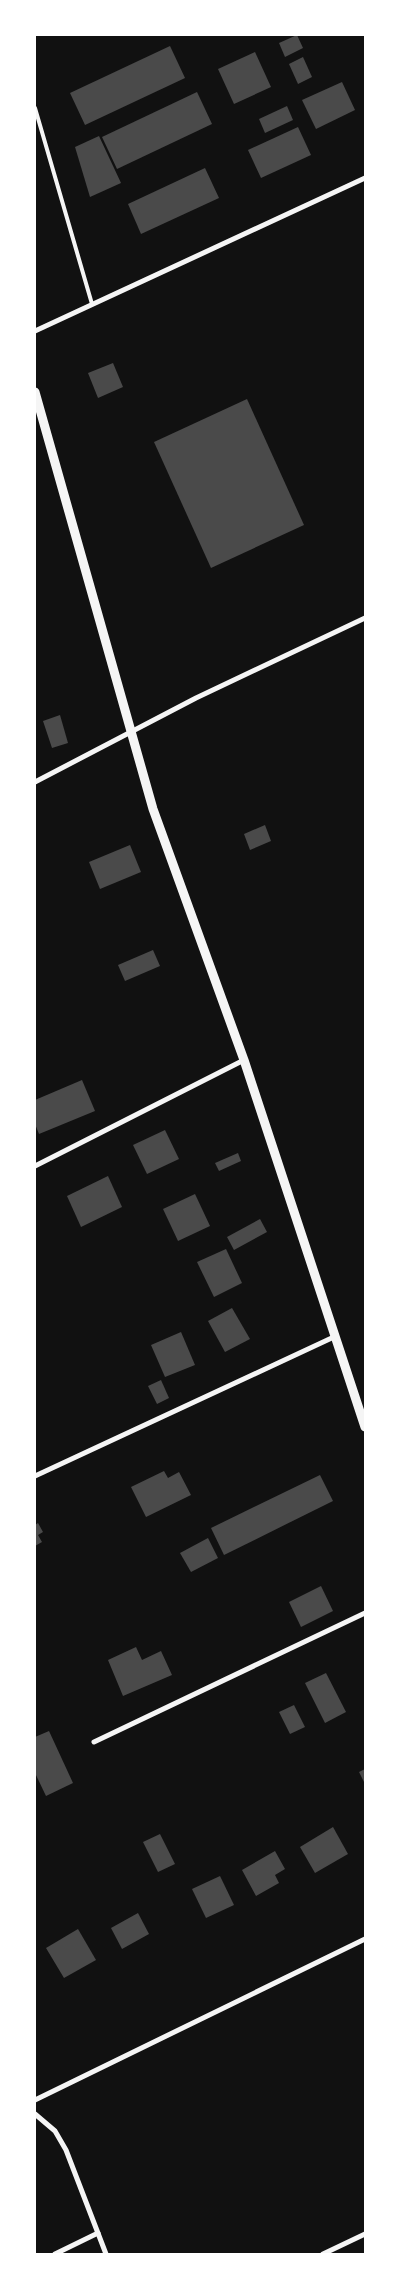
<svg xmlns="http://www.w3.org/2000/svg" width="400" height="2289" viewBox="0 0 400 2289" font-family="'Exo 2',sans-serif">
  <rect width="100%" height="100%" fill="#111"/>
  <!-- building -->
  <g fill="#4a4a4a">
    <path d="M297,35L303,48L285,57L279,43Z"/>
    <path d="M170,46L185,78L85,125L70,93Z"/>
    <path d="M255,52L271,87L234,104L218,69Z"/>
    <path d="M303,57L312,77L298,84L289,64Z"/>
    <path d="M342,82L355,110L316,129L302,100Z"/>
    <path d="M197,92L212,124L117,169L102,137Z"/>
    <path d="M287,106L293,120L265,133L259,119Z"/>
    <path d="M298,127L311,155L261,178L248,150Z"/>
    <path d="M99,136L121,183L90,197L75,147Z"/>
    <path d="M205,168L219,198L141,234L128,204Z"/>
    <path d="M113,363L123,387L98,398L88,373Z"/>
    <path d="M247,399L304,525L211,568L154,442Z"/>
    <path d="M60,715L68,743L52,748L43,721Z"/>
    <path d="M265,825L271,841L250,850L244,834Z"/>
    <path d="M130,845L141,872L100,889L89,862Z"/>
    <path d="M153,950L160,966L125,981L118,965Z"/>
    <path d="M82,1080L95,1111L39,1134L35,1124V1100Z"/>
    <path d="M165,1130L179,1159L147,1174L133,1145Z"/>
    <path d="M238,1153L241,1161L219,1171L215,1163Z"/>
    <path d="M108,1176L122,1207L81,1227L67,1196Z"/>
    <path d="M195,1194L210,1226L178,1241L163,1209Z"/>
    <path d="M260,1219L267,1232L234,1250L227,1237Z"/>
    <path d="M226,1249L242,1283L214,1297L197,1262Z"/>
    <path d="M232,1308L250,1339L225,1352L208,1321Z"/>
    <path d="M181,1332L195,1365L165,1377L151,1345Z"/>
    <path d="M161,1380L169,1398L157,1404L148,1386Z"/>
    <path d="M164,1471L168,1478L179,1472L191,1495L146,1517L131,1487Z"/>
    <path d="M320,1475L333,1501L224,1555L211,1528Z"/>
    <path d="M38,1523L43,1532L38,1535L42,1542L35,1546V1525Z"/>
    <path d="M208,1538L218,1558L191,1572L180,1553Z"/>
    <path d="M321,1586L333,1611L301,1627L289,1602Z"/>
    <path d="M136,1647L142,1660L161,1651L172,1675L123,1696L108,1660Z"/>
    <path d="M326,1673L346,1712L325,1723L305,1683Z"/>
    <path d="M294,1705L305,1727L290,1734L279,1712Z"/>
    <path d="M49,1731L73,1783L46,1796L35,1773V1737Z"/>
    <path d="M365,1769V1784L359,1772Z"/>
    <path d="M333,1827L348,1854L315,1873L300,1847Z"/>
    <path d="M160,1834L175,1864L158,1872L143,1842Z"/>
    <path d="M275,1851L285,1869L275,1875L279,1883L256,1896L242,1870Z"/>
    <path d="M220,1876L234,1905L206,1918L192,1889Z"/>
    <path d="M138,1913L149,1934L122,1949L111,1928Z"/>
    <path d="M78,1929L96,1960L64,1978L46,1948Z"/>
  </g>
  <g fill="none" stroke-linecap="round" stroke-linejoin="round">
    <!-- service -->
    <path stroke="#f5f5f5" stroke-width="4" d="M35,108L92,304"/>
    <!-- minor -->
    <g stroke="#f5f5f5" stroke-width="5">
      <path d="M35,331L365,178"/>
      <path d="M35,782L196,698L365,618"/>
      <path d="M35,1166L244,1060"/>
      <path d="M35,1476L336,1336"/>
      <path d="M94,1742L365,1613"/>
      <path d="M35,2100L365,1939"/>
      <path d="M35,2114L55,2131L66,2150L106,2254"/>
      <path d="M55,2254L98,2233"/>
      <path d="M323,2254L365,2234"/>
    </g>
    <!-- tertiary -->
    <path stroke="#f5f5f5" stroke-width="9" d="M35,392L153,809L244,1060L365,1427"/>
  </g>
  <!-- border -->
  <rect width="400" height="2289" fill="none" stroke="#ffffff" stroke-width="72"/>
</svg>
